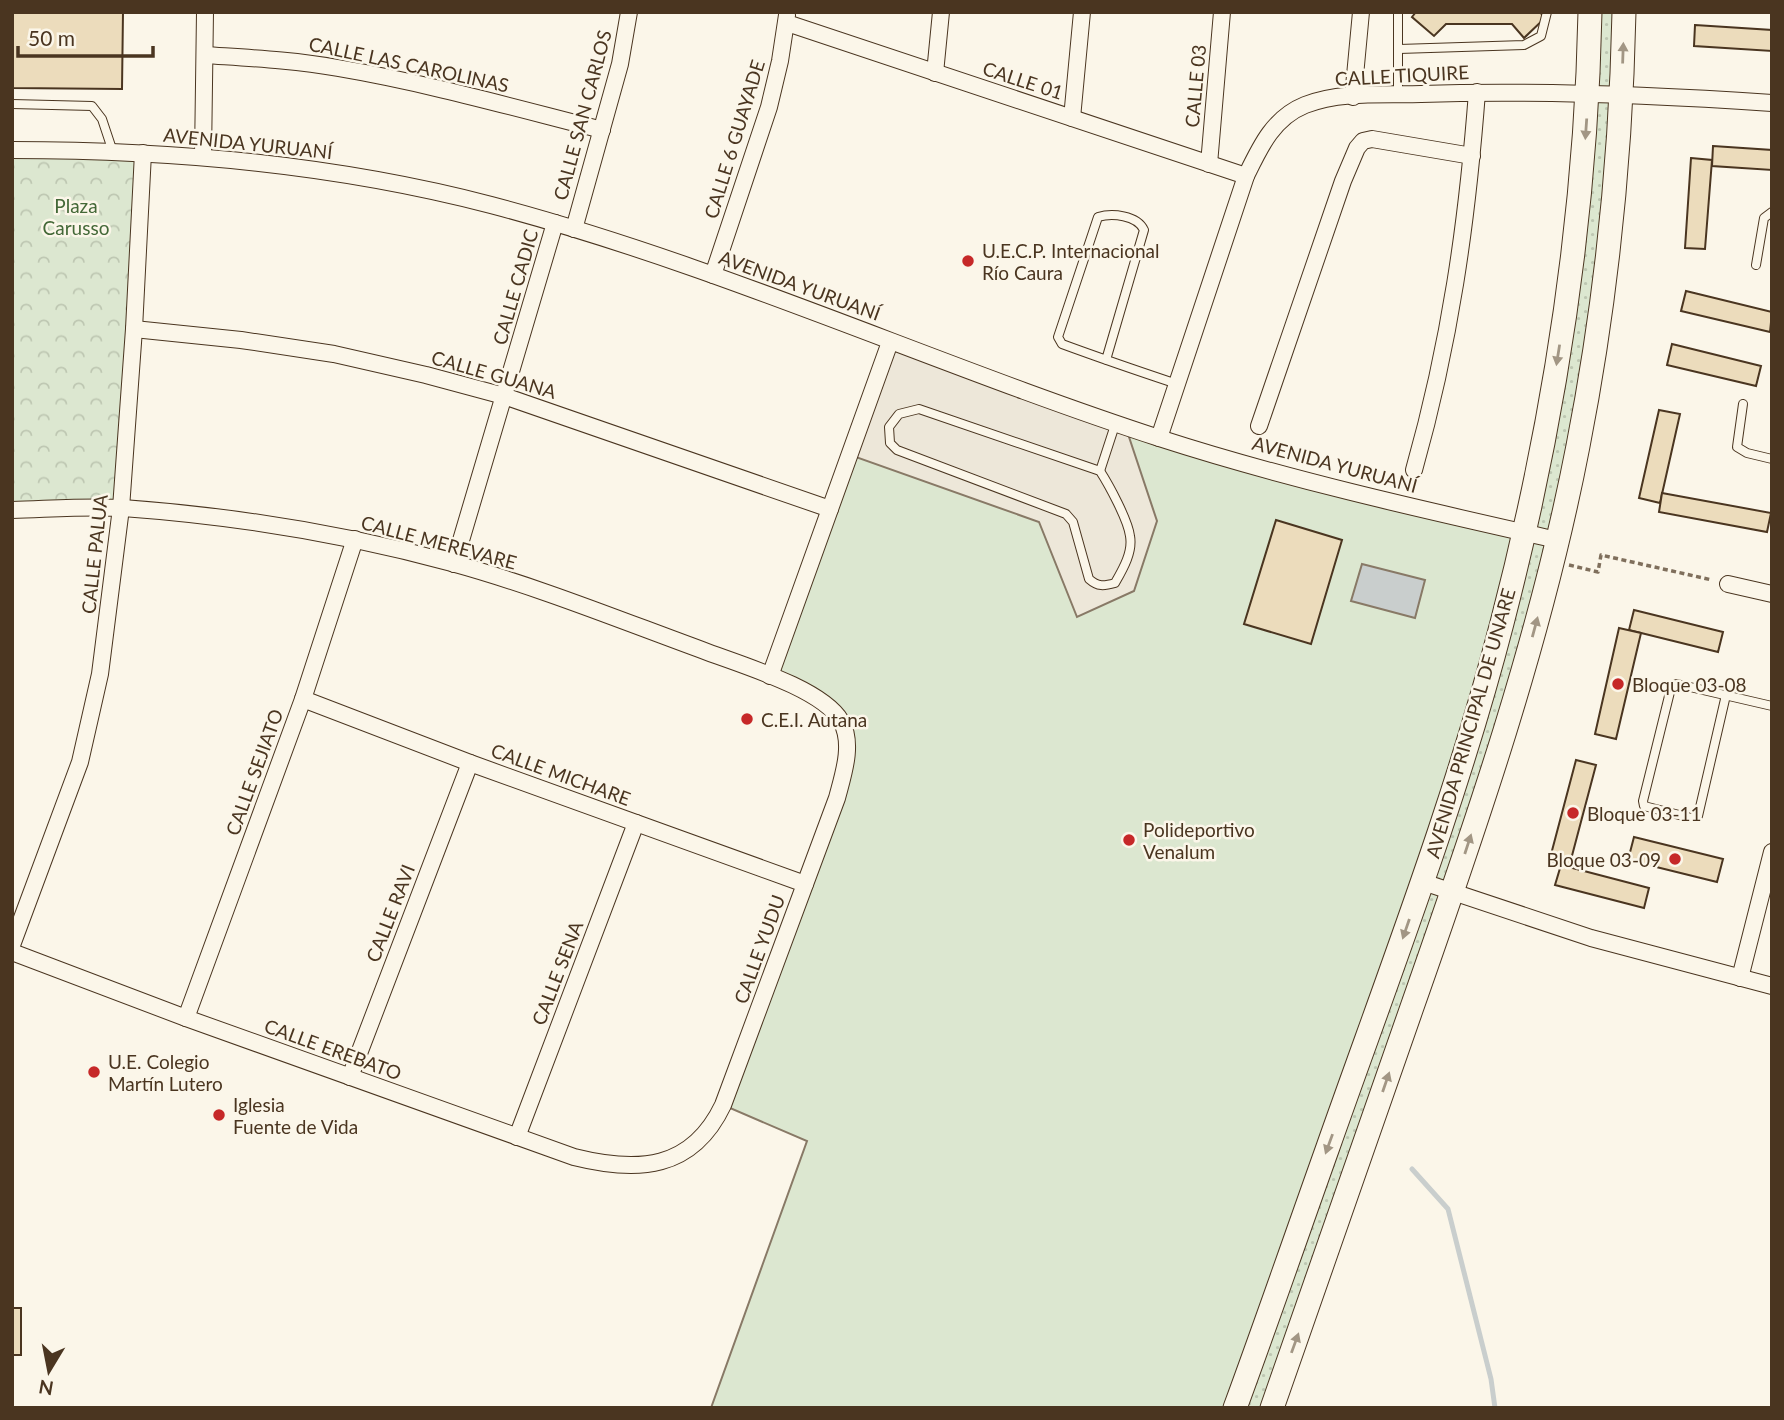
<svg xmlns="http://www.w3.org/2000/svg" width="1784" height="1420" viewBox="0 0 1784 1420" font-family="Lato,sans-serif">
  <defs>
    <pattern id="grass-dots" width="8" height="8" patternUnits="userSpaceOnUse" patternTransform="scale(1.75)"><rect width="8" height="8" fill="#dce7d0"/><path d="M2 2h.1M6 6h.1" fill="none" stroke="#bec7b2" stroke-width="1.8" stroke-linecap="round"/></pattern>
    <pattern id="forest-crowns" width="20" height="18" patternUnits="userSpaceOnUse" patternTransform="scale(1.75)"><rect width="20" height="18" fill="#dce7d0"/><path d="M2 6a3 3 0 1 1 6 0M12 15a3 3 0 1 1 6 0" fill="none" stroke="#bec7b2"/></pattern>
  </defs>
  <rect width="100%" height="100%" fill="#fbf6e9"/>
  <!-- grass -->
  <path fill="url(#grass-dots)" stroke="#887966" stroke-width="2" d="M1590,12H1624L1618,146L1552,561L1272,1408H1235L1543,442Z"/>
  <!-- forest -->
  <path fill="url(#forest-crowns)" stroke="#887966" stroke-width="2" d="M12,150L143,153L121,508L12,510Z"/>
  <!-- pitch -->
  <path fill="#dce7d0" stroke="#887966" stroke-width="2" d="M890,342L1159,438L1524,532L1502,623L1235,1408H711L807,1141L723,1105L837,798L843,723L770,676Z"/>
  <!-- parking -->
  <path fill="#ede7d9" stroke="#887966" stroke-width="2" d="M890,342L1125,425L1157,521L1134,591L1077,617L1039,522L850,455Z"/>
  <!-- water -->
  <path fill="#c9cecd" stroke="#887966" stroke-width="2" d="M1362,564L1425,580L1415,618L1351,601Z"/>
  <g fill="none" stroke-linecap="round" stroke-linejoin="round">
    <!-- stream -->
    <path stroke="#c9cecd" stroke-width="5" d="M1412,1169L1448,1209L1491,1379L1495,1408"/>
  </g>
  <!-- building -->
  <g fill="#ecdcbc" stroke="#4a3520" stroke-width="2">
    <path d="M12,12H123L122,89L12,88Z"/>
    <path d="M1416,12H1540L1545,18L1524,38L1512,24H1446L1434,36L1412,17Z"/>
    <path d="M1695,25L1772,30V51L1694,46Z"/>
    <path d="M1713,146L1772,150V170L1712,166Z"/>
    <path d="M1691,158L1712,160L1705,249L1685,248Z"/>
    <path d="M1686,291L1772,312L1770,332L1681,311Z"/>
    <path d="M1672,344L1761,366L1756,386L1667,365Z"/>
    <path d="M1659,410L1680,414L1660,503L1639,498Z"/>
    <path d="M1662,493L1771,513L1767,532L1659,512Z"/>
    <path d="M1276,520L1342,540L1311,644L1244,624Z"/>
    <path d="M1634,610L1723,632L1718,652L1629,630Z"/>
    <path d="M1619,628L1641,633L1616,739L1595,734Z"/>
    <path d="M1576,760L1596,765L1569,867L1549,862Z"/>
    <path d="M1634,837L1723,859L1717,882L1628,860Z"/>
    <path d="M1561,865L1649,888L1644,908L1555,885Z"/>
    <rect x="12" y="1308" width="9" height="47"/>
  </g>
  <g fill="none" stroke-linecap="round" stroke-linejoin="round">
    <defs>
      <g id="lane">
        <path d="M1399,49L1524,45L1541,36L1547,12"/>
        <path d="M1398,95V12"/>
        <path d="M12,104L92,106L102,119L113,152"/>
        <path d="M1756,265L1764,218L1772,212"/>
        <path d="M1106,360L1144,230C1137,215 1112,213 1098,217L1058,337L1062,344C1100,358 1138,371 1177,384"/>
        <path d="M1743,404L1737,447L1747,453L1772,459"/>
        <path d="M919,409L1100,471C1109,485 1128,520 1130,536C1133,552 1123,569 1115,583C1104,586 1098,587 1089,579L1073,522L1066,514L897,450L890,443L889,427L899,414Z"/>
        <path d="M1100,471L1116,422"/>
        <path d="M1726,695L1698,816L1691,818L1644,806L1643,801L1670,692L1674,685L1677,684L1772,706"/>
      </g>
      <g id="street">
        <path d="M787,23L1246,176"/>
        <path d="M205,55C249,58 294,60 338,68C427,83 515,108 602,130"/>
        <path d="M935,73L941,12"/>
        <path d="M1353,97L1361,12"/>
        <path d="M1072,118L1082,12"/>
        <path d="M12,150C174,150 334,164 491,205C719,265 935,365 1159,438C1289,480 1424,510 1557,540"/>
        <path d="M203,156L205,12"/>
        <path d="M1209,164L1222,12"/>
        <path d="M574,229L620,64L629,12"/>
        <path d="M713,275L769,107L780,61L787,15"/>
        <path d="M134,329L241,340L334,354L426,375L504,396L830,509"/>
        <path d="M1259,426L1343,181L1357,148L1363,141L1372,139L1472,156"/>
        <path d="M1159,438L1246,176C1260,147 1273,118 1305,105C1340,91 1384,95 1421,94C1539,90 1655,95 1772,103"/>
        <path d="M1414,470C1450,343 1467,224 1477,92"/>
        <path d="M12,510C49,509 87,506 123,508C233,516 345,534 452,563C536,586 620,620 702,650C738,664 822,688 841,721C854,744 843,775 837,798L723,1105C692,1170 638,1173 574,1157L186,1018L12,952"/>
        <path d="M454,564L555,223"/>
        <path d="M1728,584L1772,594"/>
        <path d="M770,676L890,342"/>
        <path d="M303,699L470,763L805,884"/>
        <path d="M1423,882L1591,938L1772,986"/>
        <path d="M12,945L80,762L100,674L121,508L134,329L143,153"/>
        <path d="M1740,978L1772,852"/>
        <path d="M186,1018L303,699L355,539"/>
        <path d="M350,1077L470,763"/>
        <path d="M517,1137L636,823"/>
      </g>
      <g id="secondary">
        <path d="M1235,1408C1267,1321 1297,1234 1328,1147C1389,974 1456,801 1502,623C1554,423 1586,218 1590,12"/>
        <path d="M1272,1408C1319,1275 1364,1142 1411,1010C1476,825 1541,638 1578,446C1606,303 1621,158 1624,12"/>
      </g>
    </defs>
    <!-- lane casing -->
    <use href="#lane" stroke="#4a3520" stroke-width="10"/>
    <!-- street casing -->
    <use href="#street" stroke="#4a3520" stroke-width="18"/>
    <!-- secondary casing -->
    <use href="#secondary" stroke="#4a3520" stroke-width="25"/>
    <!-- path -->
    <path stroke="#7f6f5c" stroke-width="3.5" stroke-dasharray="5 3.5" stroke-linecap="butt" d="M1569,565L1598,572L1601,555L1712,580"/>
    <!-- lane -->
    <use href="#lane" stroke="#fbf6e9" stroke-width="8"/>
    <!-- street -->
    <use href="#street" stroke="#fbf6e9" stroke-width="16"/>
    <!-- secondary -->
    <use href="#secondary" stroke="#fbf6e9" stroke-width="23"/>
  </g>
  <!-- one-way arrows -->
  <defs><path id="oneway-solid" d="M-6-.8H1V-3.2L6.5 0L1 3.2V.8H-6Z" transform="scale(1.75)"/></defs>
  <g fill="#a29684">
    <use href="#oneway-solid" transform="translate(1623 53) rotate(-88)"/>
    <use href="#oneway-solid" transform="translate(1586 129) rotate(94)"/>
    <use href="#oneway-solid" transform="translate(1558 355) rotate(99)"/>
    <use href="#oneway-solid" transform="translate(1535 627) rotate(-75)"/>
    <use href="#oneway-solid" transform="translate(1468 844) rotate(-72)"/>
    <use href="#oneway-solid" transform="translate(1406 929) rotate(109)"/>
    <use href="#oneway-solid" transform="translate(1386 1082) rotate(-71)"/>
    <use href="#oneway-solid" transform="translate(1329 1144) rotate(110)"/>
    <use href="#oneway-solid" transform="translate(1295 1343) rotate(-70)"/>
  </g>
  <!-- markers -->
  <g fill="#c62828" stroke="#fbf6e9" stroke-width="2.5">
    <circle cx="968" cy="261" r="7"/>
    <circle cx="1618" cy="684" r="7"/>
    <circle cx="747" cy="719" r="7"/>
    <circle cx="1573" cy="813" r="7"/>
    <circle cx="1129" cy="840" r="7"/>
    <circle cx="1675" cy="859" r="7"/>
    <circle cx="94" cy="1072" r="7"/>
    <circle cx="219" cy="1115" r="7"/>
  </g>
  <g text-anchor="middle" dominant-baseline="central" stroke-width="5" stroke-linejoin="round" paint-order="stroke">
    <!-- street labels -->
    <g font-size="19" fill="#4a3520" stroke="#fbf6e9">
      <text transform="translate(409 64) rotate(12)">CALLE LAS CAROLINAS</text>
      <text transform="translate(1402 75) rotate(-3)">CALLE TIQUIRE</text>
      <text transform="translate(1023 80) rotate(18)">CALLE 01</text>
      <text transform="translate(1195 86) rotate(-85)">CALLE 03</text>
      <text transform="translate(582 115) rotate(-75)">CALLE SAN CARLOS</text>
      <text transform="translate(734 139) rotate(-73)">CALLE 6 GUAYADE</text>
      <text transform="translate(248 143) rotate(6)">AVENIDA YURUANÍ</text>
      <text transform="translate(800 285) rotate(20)">AVENIDA YURUANÍ</text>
      <text transform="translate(515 287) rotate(-74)">CALLE CADIC</text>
      <text transform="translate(494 374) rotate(16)">CALLE GUANA</text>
      <text transform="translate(1335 464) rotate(15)">AVENIDA YURUANÍ</text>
      <text transform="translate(439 542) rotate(15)">CALLE MEREVARE</text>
      <text transform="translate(94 554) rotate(-84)">CALLE PALUA</text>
      <text transform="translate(1470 723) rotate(-74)">AVENIDA PRINCIPAL DE UNARE</text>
      <text transform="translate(254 772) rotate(-70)">CALLE SEJIATO</text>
      <text transform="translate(561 774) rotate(20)">CALLE MICHARE</text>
      <text transform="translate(390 913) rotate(-69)">CALLE RAVI</text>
      <text transform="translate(759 949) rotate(-70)">CALLE YUDU</text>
      <text transform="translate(557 973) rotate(-69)">CALLE SENA</text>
      <text transform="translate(333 1049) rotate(20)">CALLE EREBATO</text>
    </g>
    <!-- park labels -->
    <g font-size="19" fill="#436837" stroke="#fbf6e9">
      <text x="76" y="205">Plaza<tspan x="76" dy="22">Carusso</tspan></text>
    </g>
    <!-- poi labels -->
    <g font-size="19" fill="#4a3520" stroke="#fbf6e9" text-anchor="start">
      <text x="982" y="250">U.E.C.P. Internacional<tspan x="982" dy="22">Río Caura</tspan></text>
      <text x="1632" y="684">Bloque 03-08</text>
      <text x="761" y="719">C.E.I. Autana</text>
      <text x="1587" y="813">Bloque 03-11</text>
      <text x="1143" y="829">Polideportivo<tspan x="1143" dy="22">Venalum</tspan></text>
      <text x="1661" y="859" text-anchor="end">Bloque 03-09</text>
      <text x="108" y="1061">U.E. Colegio<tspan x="108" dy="22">Martín Lutero</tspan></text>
      <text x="233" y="1104">Iglesia<tspan x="233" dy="22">Fuente de Vida</tspan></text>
    </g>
  </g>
  <!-- border -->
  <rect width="1784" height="1420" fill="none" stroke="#4a3520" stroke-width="28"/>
  <!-- north arrow -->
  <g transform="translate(49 1371) rotate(190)" stroke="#fbf6e9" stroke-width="5" paint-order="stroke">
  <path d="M0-5L12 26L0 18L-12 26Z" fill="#4a3520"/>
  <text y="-10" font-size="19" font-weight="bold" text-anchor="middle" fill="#4a3520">N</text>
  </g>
  <!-- scale -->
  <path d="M18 46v10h135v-10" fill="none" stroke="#4a3520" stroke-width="3.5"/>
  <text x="28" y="46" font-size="21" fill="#4a3520" stroke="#fbf6e9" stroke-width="5" paint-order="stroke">50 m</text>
</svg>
